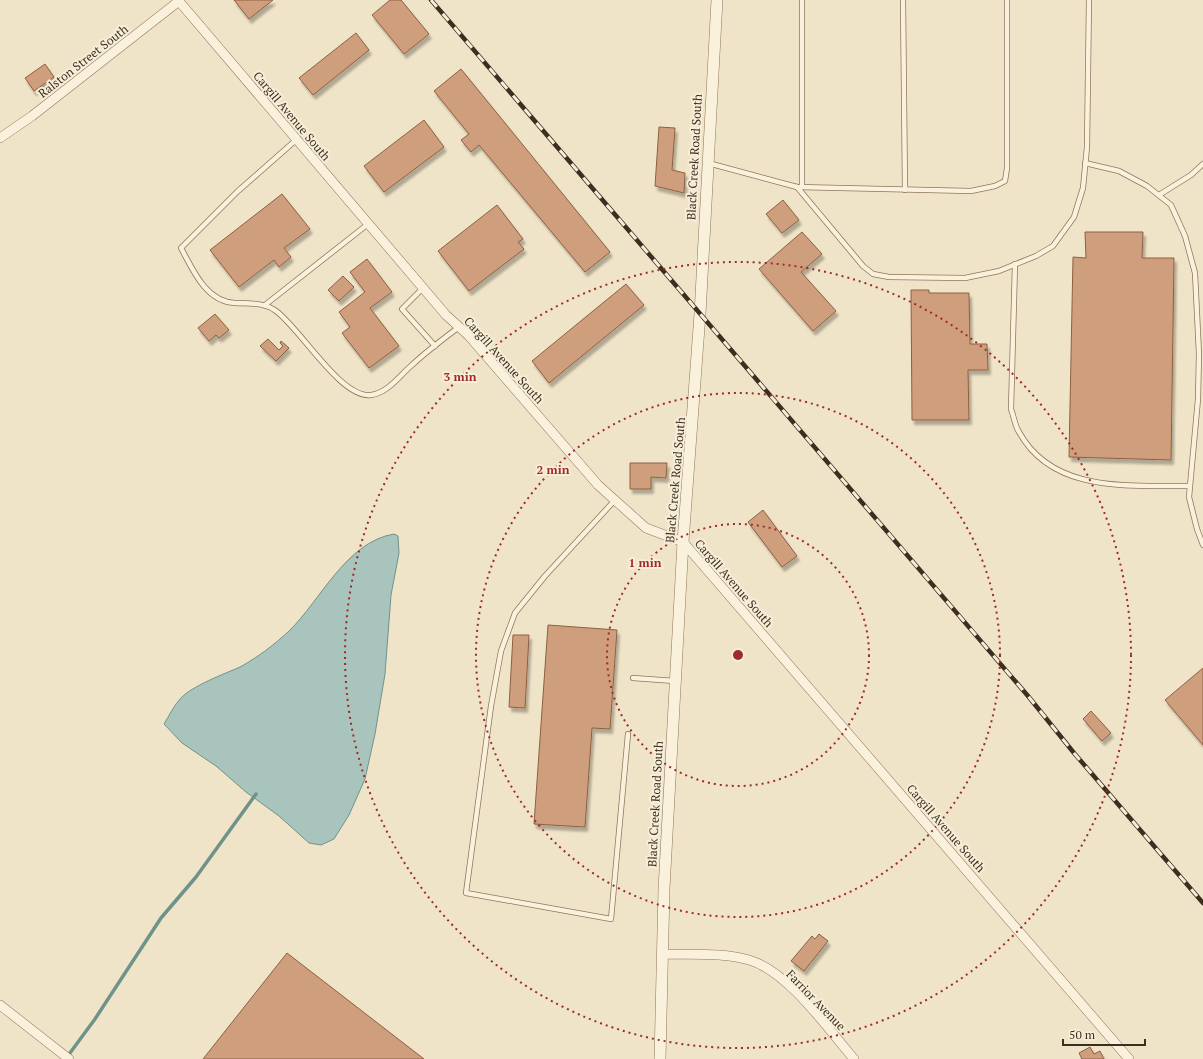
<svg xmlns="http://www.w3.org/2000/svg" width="1203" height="1059" viewBox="0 0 1203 1059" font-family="'PT Serif',serif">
  <defs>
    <filter id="shadow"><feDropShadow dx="2.5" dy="4.5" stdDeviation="1" flood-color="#0004"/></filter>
  </defs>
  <rect width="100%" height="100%" fill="#f0e4c8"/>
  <!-- water -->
  <path fill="#a9c4bc" stroke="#6f938a" d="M394,534L398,536L399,553L391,595L385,674L375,734L365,779L349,815L334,839L321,845L309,843L279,816L246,792L216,766L182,743L164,724C169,716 174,705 181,698C192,686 224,674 240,667C258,657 274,645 289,631C321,600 346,542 394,534Z"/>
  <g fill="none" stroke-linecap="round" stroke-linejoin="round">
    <!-- stream -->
    <path stroke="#6f938a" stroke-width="3.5" d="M67,1057L95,1019L161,918L196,877L256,794"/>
  </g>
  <!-- building -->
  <g fill="#cf9f7d" stroke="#8d5f41" filter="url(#shadow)">
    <path d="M234,0H273L249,19Z"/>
    <path d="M390,0H401L429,34L404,54L372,15Z"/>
    <path d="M356,33L369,50L313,95L299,78Z"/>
    <path d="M45,64L54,77L34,91L25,78Z"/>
    <path d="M461,69L610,252L585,272L479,145L471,152L461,140L469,134L434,91Z"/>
    <path d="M424,120L444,147L384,192L364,166Z"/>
    <path d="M659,127L675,128L672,170L685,173L684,193L655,186Z"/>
    <path d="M282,194L310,229L284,248L291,257L279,267L274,260L239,287L210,250Z"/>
    <path d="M783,200L799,220L782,233L766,214Z"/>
    <path d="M497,205L523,239L518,242L524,249L469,291L438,251Z"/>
    <path d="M802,232L822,254L801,272L836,311L813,331L759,269Z"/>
    <path d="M1085,232H1143L1142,258H1174L1171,460L1069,457L1073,257L1086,258Z"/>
    <path d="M367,259L392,292L370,308L399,346L369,368L342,333L350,327L339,312L365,292L350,272Z"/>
    <path d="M343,276L354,287L339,301L328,290Z"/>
    <path d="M626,284L644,305L549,383L532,361Z"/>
    <path d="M911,290H929V293H969L970,344H987L988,370H968L969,420H912Z"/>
    <path d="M215,314L229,330L219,338L216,335L209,341L198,328Z"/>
    <path d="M268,339L279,350L283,346L280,343L281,341L289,348L276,361L260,346Z"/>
    <path d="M630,463H667L666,478L651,477V489H630Z"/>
    <path d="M763,510L797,556L782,567L748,522Z"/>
    <path d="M548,625L617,630L610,729L592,728L585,827L534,824Z"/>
    <path d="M513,635H529L525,708L509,707Z"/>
    <path d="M1203,668V745L1165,700Z"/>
    <path d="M1091,711L1111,733L1102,741L1083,719Z"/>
    <path d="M819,934L828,941L804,971L791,961L812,936L815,939Z"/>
    <path d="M287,953L424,1059H203Z"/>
    <path d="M1090,1047L1094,1054L1100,1051L1104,1059H1082L1079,1053Z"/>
  </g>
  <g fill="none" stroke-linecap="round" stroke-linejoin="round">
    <defs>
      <g id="service">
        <path d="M903,0L905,190"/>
        <path d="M296,140L238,191L181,248C193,270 206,302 235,303C249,304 264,302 276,311C300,328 341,399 371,395C388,393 400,375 412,365C427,351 443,339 459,327"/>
        <path d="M708,163L797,187L971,191L995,186L1005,181L1007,168V0"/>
        <path d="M1085,163L1119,171L1147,186L1171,205L1185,236L1195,273L1199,354L1198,399L1189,497L1197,529L1203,545"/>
        <path d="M797,187L863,266L873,274L889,277L965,278L999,271L1036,256L1053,246L1074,217L1083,188L1087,147L1089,0"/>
        <path d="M802,187V0"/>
        <path d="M1159,195L1191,175L1203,164"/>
        <path d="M1015,264L1011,409C1014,417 1015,426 1019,432C1053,494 1130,485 1190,486"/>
        <path d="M423,288L402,309L435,346"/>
        <path d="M265,305L368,224"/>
        <path d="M615,500L545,576L515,613L501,651L491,706L466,893L611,919L628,734"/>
        <path d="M633,678L675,681"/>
      </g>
      <g id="minor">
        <path d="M178,0L446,315L469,336L598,485L646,528L683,542L1129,1059"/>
        <path d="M0,138L32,116L179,1"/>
        <path d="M662,954C689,955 724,952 749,960C788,971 828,1029 854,1059"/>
        <path d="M0,1005L69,1059"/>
      </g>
      <path id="tertiary" d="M660,1059L664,889L683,542L700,314L717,0"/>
    </defs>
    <!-- service casing -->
    <use href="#service" stroke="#8d765c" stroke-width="6"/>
    <!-- minor casing -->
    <use href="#minor" stroke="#8d765c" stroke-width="10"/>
    <!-- tertiary casing -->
    <use href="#tertiary" stroke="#8d765c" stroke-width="12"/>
    <!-- service -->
    <use href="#service" stroke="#faf1dc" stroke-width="4.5"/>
    <!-- minor -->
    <use href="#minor" stroke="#faf1dc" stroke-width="9"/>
    <!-- tertiary -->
    <use href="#tertiary" stroke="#faf1dc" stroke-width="11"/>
    <defs>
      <path id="rail" d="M431,0L1028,696L1074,753L1203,903"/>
    </defs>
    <!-- rail casing -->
    <use href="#rail" stroke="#3d2e20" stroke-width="4.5"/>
    <!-- rail -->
    <use href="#rail" stroke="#f7eed8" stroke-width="3" stroke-dasharray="9" stroke-linecap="butt"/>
  </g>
  <!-- distance rings -->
  <g fill="none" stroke="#9e2a2b" stroke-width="2" stroke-dasharray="2 4">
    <circle cx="738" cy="655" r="131"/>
    <circle cx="738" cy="655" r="262"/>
    <circle cx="738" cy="655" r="393"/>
  </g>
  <g text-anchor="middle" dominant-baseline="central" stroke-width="4" stroke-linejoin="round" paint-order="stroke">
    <!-- street labels -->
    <g font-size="12" fill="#3d2e20" stroke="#f7eed8">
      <text transform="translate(83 61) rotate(-38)">Ralston Street South</text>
      <text transform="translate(292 116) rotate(50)">Cargill Avenue South</text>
      <text transform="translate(694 157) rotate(-87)">Black Creek Road South</text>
      <text transform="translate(504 360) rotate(48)">Cargill Avenue South</text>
      <text transform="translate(675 480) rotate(-85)">Black Creek Road South</text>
      <text transform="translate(734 583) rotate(49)">Cargill Avenue South</text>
      <text transform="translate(655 804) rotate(-87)">Black Creek Road South</text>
      <text transform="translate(946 828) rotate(49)">Cargill Avenue South</text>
      <text transform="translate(816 1000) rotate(46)">Farrior Avenue</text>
    </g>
  </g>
  <circle cx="738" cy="655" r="6" fill="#9e2a2b" stroke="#f7eed8" stroke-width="2"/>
  <g font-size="12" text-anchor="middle" font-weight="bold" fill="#9e2a2b" stroke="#f7eed8" stroke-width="4" stroke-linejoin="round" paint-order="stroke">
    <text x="460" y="381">3 min</text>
    <text x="553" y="474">2 min</text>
    <text x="645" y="567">1 min</text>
  </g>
  <!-- scale -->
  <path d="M1063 1039v6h82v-6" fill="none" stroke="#3d2e20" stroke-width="2"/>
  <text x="1069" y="1039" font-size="12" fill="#3d2e20" stroke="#f7eed8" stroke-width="3" paint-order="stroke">50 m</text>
</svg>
